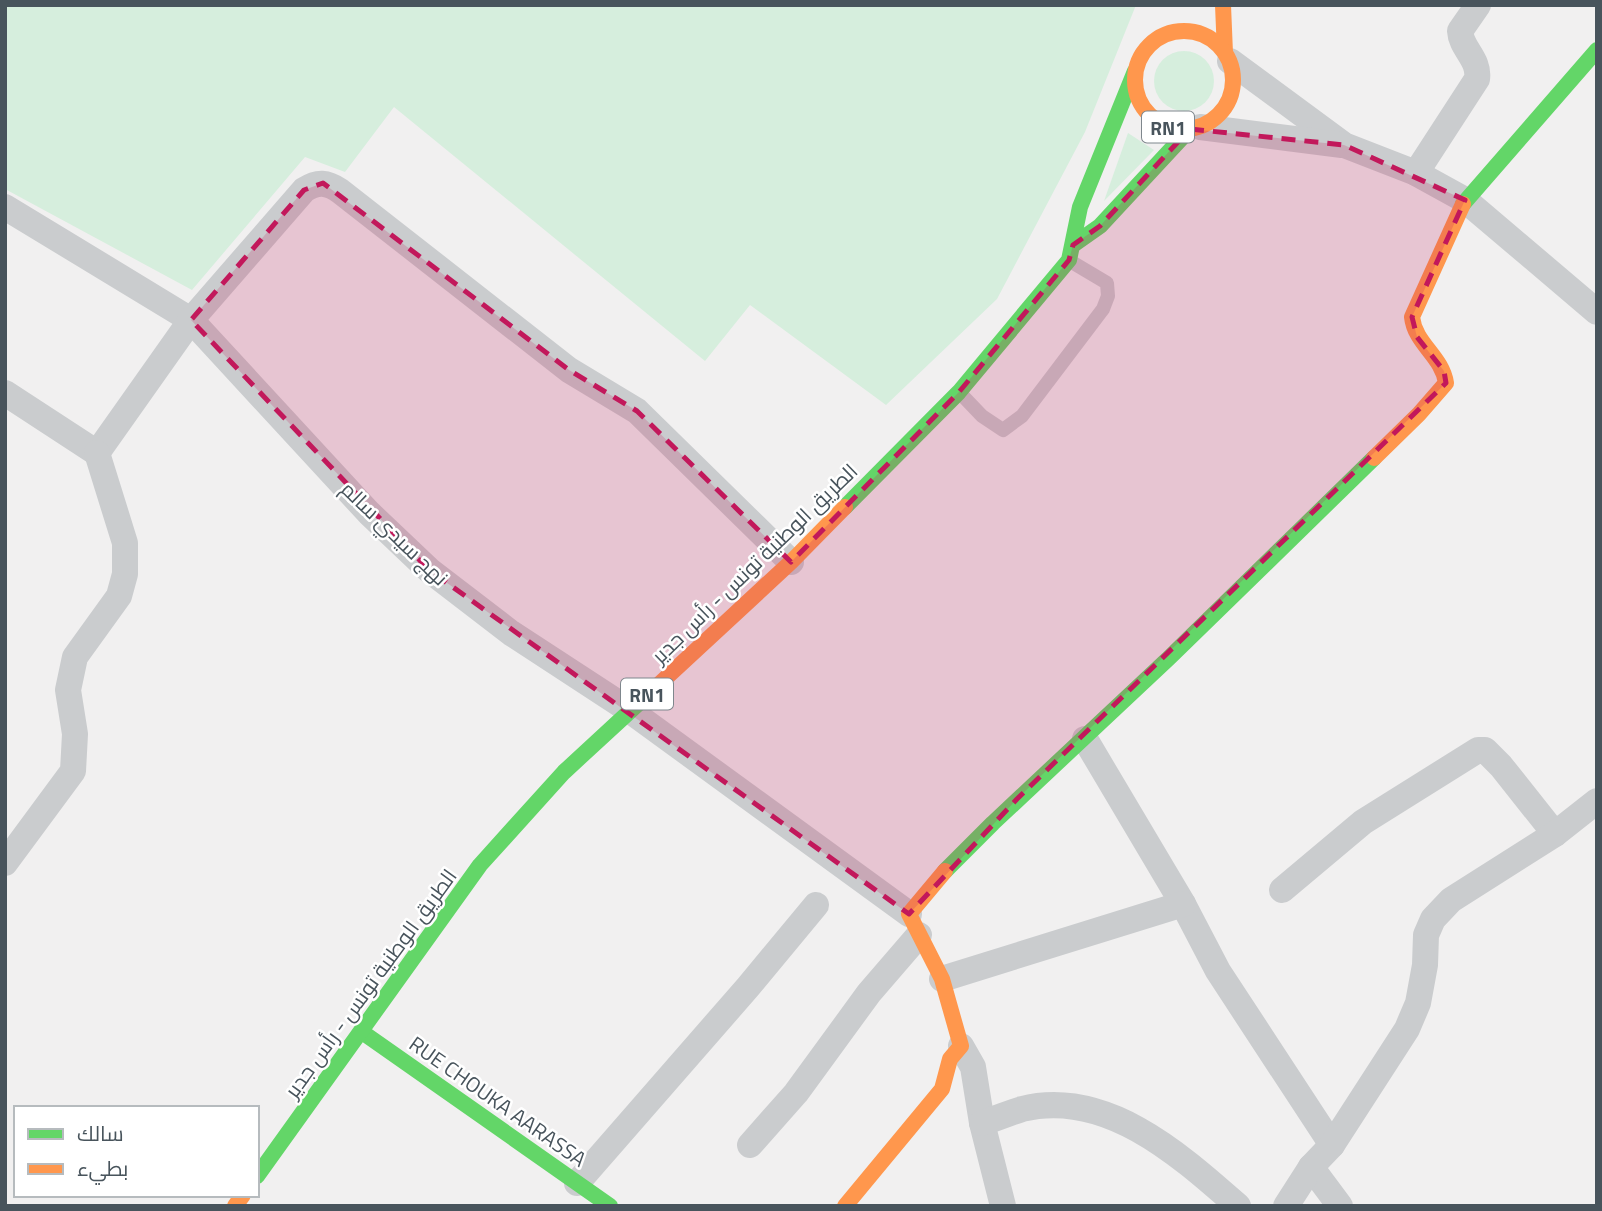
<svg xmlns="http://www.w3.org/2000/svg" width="1602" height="1211" viewBox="0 0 1602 1211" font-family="'Titillium Web',Cairo,sans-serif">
  <rect width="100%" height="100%" fill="#f1f0f0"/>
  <!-- green -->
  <g fill="#d6eedd">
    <path d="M5,5H1136L1085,132L997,299L886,405L750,305L705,361L394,107L345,172L305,157L192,290L5,189Z"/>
    <circle cx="1184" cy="81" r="30"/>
    <path d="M1128,133L1154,150L1104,201Z"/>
  </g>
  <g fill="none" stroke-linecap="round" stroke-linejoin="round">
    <!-- lane -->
    <path stroke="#caccce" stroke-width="14" d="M960,393L982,416L1003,430L1022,416L1103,309L1108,296L1107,283L1070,261"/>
    <!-- street -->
    <g stroke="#caccce" stroke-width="26">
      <path d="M1230,61L1344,145L1416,173L1465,200L1597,312"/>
      <path d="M1200,127L1342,145"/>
      <path d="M1416,173L1477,79C1480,59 1461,49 1460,31L1478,5"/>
      <path d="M5,207L191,320L369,513L429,570L511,633L629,710L909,914"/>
      <path d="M5,393L97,453L191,320L304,190C318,181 327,182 340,191L569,370L637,411L791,562"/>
      <path d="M1085,739L1183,904L1218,971L1332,1145"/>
      <path d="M5,863L73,771L75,734L68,690L75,657L119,596L125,574V543L97,453"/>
      <path d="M1282,890L1363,822L1478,750H1485L1501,766L1555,834"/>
      <path d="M942,979L1183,904"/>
      <path d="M961,1046L973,1067L982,1123L1003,1206"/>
      <path d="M982,1123C995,1119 1009,1113 1022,1109C1106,1088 1180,1155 1238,1206"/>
      <path d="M750,1145L796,1093L869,993L919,935"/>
      <path d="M1311,1167L1340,1206"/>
      <path d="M577,1183L748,987L816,905"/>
      <path d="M1286,1206L1311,1167L1332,1145L1407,1029L1418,1003L1425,965L1426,935L1433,919L1451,900L1555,834L1597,801"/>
    </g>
    <!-- fast -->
    <g stroke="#63d668" stroke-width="16">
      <path d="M1463,204L1597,50"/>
      <path d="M1073,245L1100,226L1190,129"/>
      <path d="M845,507L959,392L1069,260L1080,207L1135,71"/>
      <path d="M945,871L993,823L1169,658L1374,458"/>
      <path d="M362,1032L610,1206"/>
      <path d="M257,1176L480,865L564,772L641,701"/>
    </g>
    <!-- slow -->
    <g stroke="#ff974d" stroke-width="16">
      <path d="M1223,5L1225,53"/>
      <circle cx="1184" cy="80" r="49"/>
      <path d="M1374,458L1419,414L1446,383C1442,356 1415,344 1412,317L1463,204"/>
      <path d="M641,701L791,562L845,507"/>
      <path d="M235,1206L243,1195"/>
      <path d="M845,1206L942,1089L950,1059L961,1046L942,979L909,914L945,871"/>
    </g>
  </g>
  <!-- marked area -->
  <path fill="#c2185b" fill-opacity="0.2" stroke="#c2185b" stroke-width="5" stroke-dasharray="14 9" stroke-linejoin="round" d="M1190,129L1344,145L1465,200L1412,317L1417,337L1444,371L1446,383L1017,799L909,914L429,570L191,320L304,190L323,183L569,370L637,411L791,562L959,392L1069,260L1073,245L1100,226Z"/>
  <g text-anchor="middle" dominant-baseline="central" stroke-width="5" stroke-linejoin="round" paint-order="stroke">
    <!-- shield labels -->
    <g fill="#fff" stroke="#7f878d" stroke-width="2">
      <rect x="1142" y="111.5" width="52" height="31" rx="5"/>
      <rect x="621" y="678.5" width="52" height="31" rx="5"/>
    </g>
    <g font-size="19" font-weight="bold" fill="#48545c">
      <text x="1168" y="127">RN1</text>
      <text x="647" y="694">RN1</text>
    </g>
    <!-- street labels -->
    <g font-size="21" fill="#48545c" stroke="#fff">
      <text transform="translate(395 533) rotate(44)">نهج سيدي سالم</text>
      <text transform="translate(754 563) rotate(-44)">الطريق الوطنية تونس - رأس جدير</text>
      <text transform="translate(370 983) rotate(-54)">الطريق الوطنية تونس - رأس جدير</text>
      <text transform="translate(498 1101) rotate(35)">RUE CHOUKA AARASSA</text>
    </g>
  </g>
  <!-- border -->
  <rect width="1602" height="1211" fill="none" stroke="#48545c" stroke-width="14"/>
  <!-- legend -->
  <rect x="14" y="1106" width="245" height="91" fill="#ffffff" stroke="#b6bbbe" stroke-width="2"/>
  <rect x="28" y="1129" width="35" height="10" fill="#63d668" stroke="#b6bbbe" stroke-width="2"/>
  <text x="77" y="1141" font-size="21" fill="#48545c">سالك</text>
  <rect x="28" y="1164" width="35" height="10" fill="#ff974d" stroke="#b6bbbe" stroke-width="2"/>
  <text x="77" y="1176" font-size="21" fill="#48545c">بطيء</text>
</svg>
